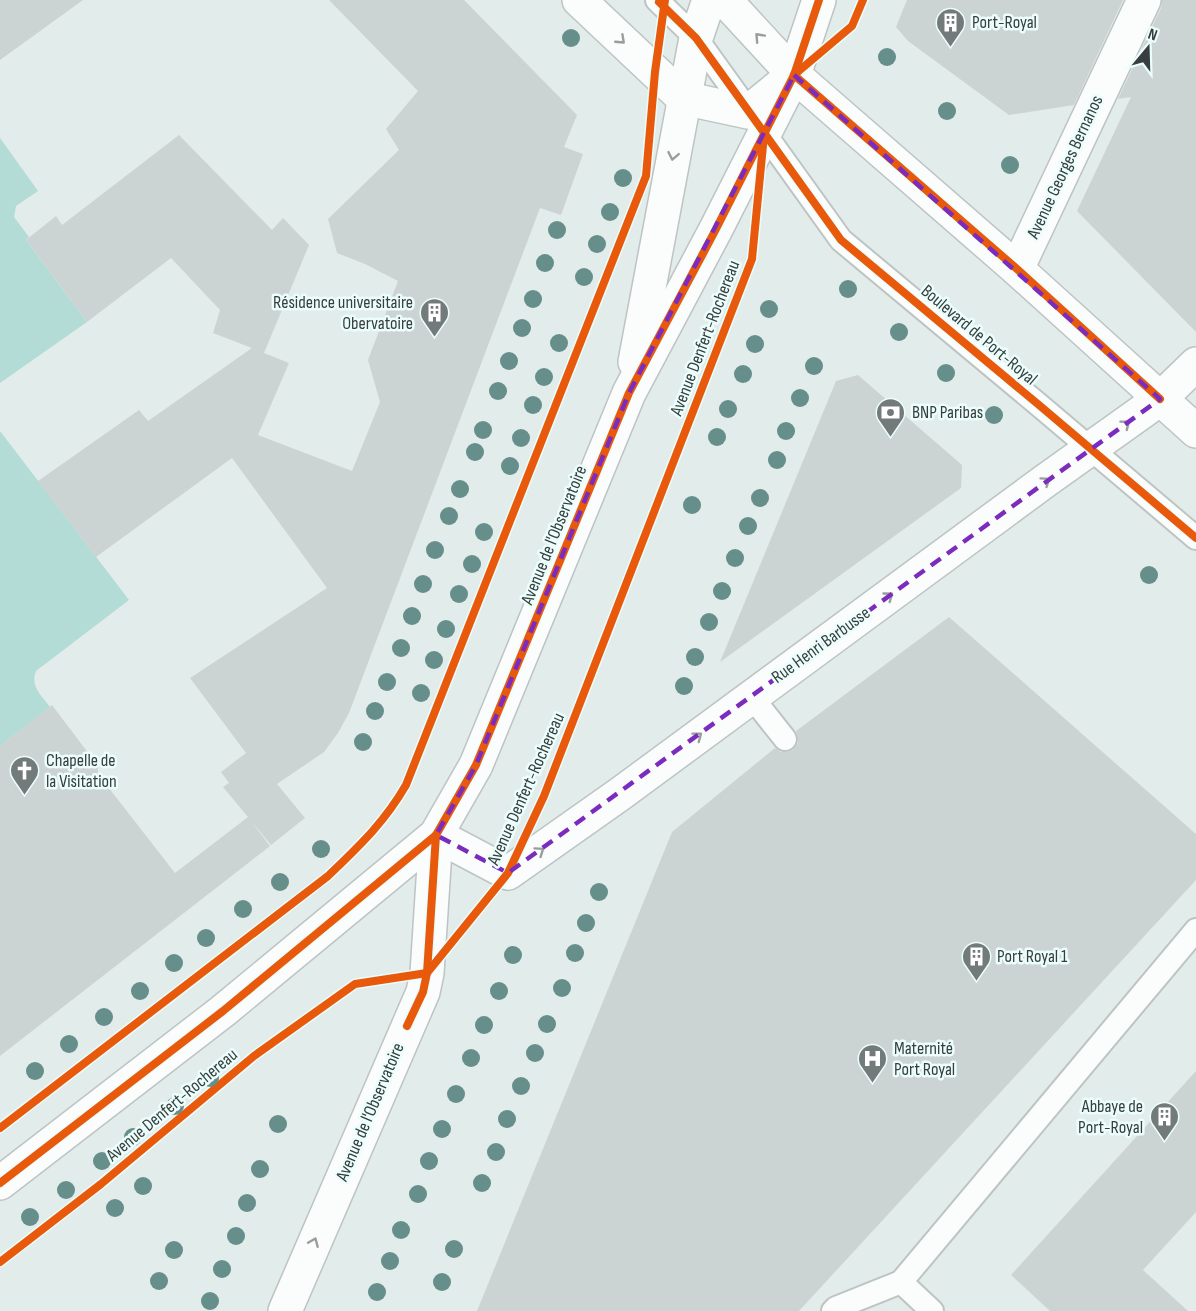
<svg xmlns="http://www.w3.org/2000/svg" width="1196" height="1311" viewBox="0 0 1196 1311" font-family="'Sofia Sans Condensed',sans-serif">
  <rect width="100%" height="100%" fill="#e2ecea"/>
  <!-- green -->
  <g fill="#b4dcd7">
    <path d="M0,138L38,191L16,206L14,217L29,237L26,240L87,322L0,383Z"/>
    <path d="M0,431L129,600L36,671C30,686 41,695 50,707L0,746Z"/>
  </g>
  <!-- building -->
  <g fill="#ccd4d3">
    <path d="M0,0H83L0,60Z"/>
    <path d="M329,0H464L577,115L564,147L583,154L561,215L540,208L349,713L338,733L324,752L277,784L305,818L271,845L251,821L270,846L0,1056V746L52,705L98,766V774L175,873L248,817L223,787L229,783L221,772L246,753L190,678L327,588L232,458L96,557L38,481L139,410L148,421L252,348L213,333L220,310L171,258L87,322L26,240L56,216L62,225L179,135L272,230L283,218L309,245L264,353L289,363L258,435L352,471L380,402L368,360L398,281L365,264L337,253L328,219L399,150L386,129L418,91Z"/>
    <path d="M907,0H1123L1074,105L1009,115L908,41L896,27Z"/>
    <path d="M1162,0H1196V332L1077,211L1131,97L1118,99L1161,8Z"/>
    <path d="M858,375L962,465L961,488L720,662L836,381Z"/>
    <path d="M949,617L1196,834V880L799,1311H477L672,832L775,748L781,752H786L793,750L798,743V736L796,731Z"/>
    <path d="M1196,1071V1212L1143,1270L1188,1311H1050L1011,1275Z"/>
  </g>
  <g fill="none" stroke-linecap="round" stroke-linejoin="round">
    <defs>
      <g id="lane">
        <path d="M657,0L696,38L841,240L1039,405L1196,538"/>
        <path d="M751,696L785,739"/>
        <path d="M833,1311L836,1308L901,1282"/>
        <path d="M932,1311L901,1282L1196,930"/>
      </g>
      <g id="street">
        <path d="M1017,269L1144,0"/>
        <path d="M285,1311L423,992L427,973L436,835L508,873L620,794L1045,481L1160,399L1196,364"/>
      </g>
      <path id="secondary" d="M794,75L1017,269L1196,431"/>
      <g id="primary">
        <path d="M579,0L683,98L748,112L786,81"/>
        <path d="M725,0L794,75"/>
        <path d="M635,362L696,38L709,0"/>
        <path d="M0,1183L223,1011L436,835L476,765L629,393L716,229L794,75L819,0"/>
      </g>
    </defs>
    <!-- lane casing -->
    <use href="#lane" stroke="#bdc4c3" stroke-width="26"/>
    <!-- street casing -->
    <use href="#street" stroke="#bdc4c3" stroke-width="36"/>
    <!-- secondary casing -->
    <use href="#secondary" stroke="#bdc4c3" stroke-width="36"/>
    <!-- primary casing -->
    <use href="#primary" stroke="#bdc4c3" stroke-width="36"/>
    <!-- lane -->
    <use href="#lane" stroke="#fbfcfc" stroke-width="22"/>
    <!-- street -->
    <use href="#street" stroke="#fbfcfc" stroke-width="33"/>
    <!-- secondary -->
    <use href="#secondary" stroke="#fbfcfc" stroke-width="33"/>
    <!-- primary -->
    <use href="#primary" stroke="#fbfcfc" stroke-width="33"/>
    <defs>
      <g id="cycleway">
        <path d="M659,2L696,38L841,240L1039,405L1196,538"/>
        <path d="M794,75L1017,269L1160,399"/>
        <path d="M794,75L852,26L863,0"/>
        <path d="M407,1026L423,992L427,973L436,835L476,765L629,393L716,229L794,75L819,0"/>
        <path d="M0,1128L328,876C359,846 384,823 406,785L646,176L655,72L665,0"/>
        <path d="M0,1183L223,1011L436,835"/>
        <path d="M0,1262L101,1184L254,1056L355,984L427,973L508,873L544,796L752,259L764,135"/>
      </g>
    </defs>
    <!-- cycleway casing -->
    <use href="#cycleway" stroke="#ebfefc" stroke-width="11"/>
    <!-- cycleway -->
    <use href="#cycleway" stroke="#e8590c" stroke-width="8"/>
  </g>
  <!-- trees -->
  <g fill="#668e8a">
    <circle cx="571" cy="38" r="9"/>
    <circle cx="887" cy="57" r="9"/>
    <circle cx="947" cy="111" r="9"/>
    <circle cx="1010" cy="165" r="9"/>
    <circle cx="623" cy="178" r="9"/>
    <circle cx="610" cy="212" r="9"/>
    <circle cx="557" cy="230" r="9"/>
    <circle cx="597" cy="244" r="9"/>
    <circle cx="545" cy="263" r="9"/>
    <circle cx="584" cy="277" r="9"/>
    <circle cx="848" cy="289" r="9"/>
    <circle cx="533" cy="299" r="9"/>
    <circle cx="769" cy="309" r="9"/>
    <circle cx="522" cy="328" r="9"/>
    <circle cx="899" cy="332" r="9"/>
    <circle cx="559" cy="343" r="9"/>
    <circle cx="755" cy="344" r="9"/>
    <circle cx="509" cy="361" r="9"/>
    <circle cx="814" cy="366" r="9"/>
    <circle cx="946" cy="373" r="9"/>
    <circle cx="743" cy="374" r="9"/>
    <circle cx="544" cy="377" r="9"/>
    <circle cx="498" cy="391" r="9"/>
    <circle cx="800" cy="398" r="9"/>
    <circle cx="533" cy="405" r="9"/>
    <circle cx="728" cy="409" r="9"/>
    <circle cx="994" cy="415" r="9"/>
    <circle cx="483" cy="430" r="9"/>
    <circle cx="786" cy="431" r="9"/>
    <circle cx="717" cy="437" r="9"/>
    <circle cx="521" cy="438" r="9"/>
    <circle cx="475" cy="452" r="9"/>
    <circle cx="777" cy="460" r="9"/>
    <circle cx="510" cy="466" r="9"/>
    <circle cx="460" cy="489" r="9"/>
    <circle cx="760" cy="498" r="9"/>
    <circle cx="692" cy="505" r="9"/>
    <circle cx="449" cy="516" r="9"/>
    <circle cx="748" cy="526" r="9"/>
    <circle cx="484" cy="532" r="9"/>
    <circle cx="435" cy="550" r="9"/>
    <circle cx="735" cy="558" r="9"/>
    <circle cx="472" cy="564" r="9"/>
    <circle cx="1149" cy="575" r="9"/>
    <circle cx="423" cy="584" r="9"/>
    <circle cx="722" cy="591" r="9"/>
    <circle cx="459" cy="594" r="9"/>
    <circle cx="412" cy="616" r="9"/>
    <circle cx="709" cy="622" r="9"/>
    <circle cx="446" cy="629" r="9"/>
    <circle cx="401" cy="648" r="9"/>
    <circle cx="695" cy="657" r="9"/>
    <circle cx="434" cy="660" r="9"/>
    <circle cx="387" cy="682" r="9"/>
    <circle cx="684" cy="686" r="9"/>
    <circle cx="421" cy="693" r="9"/>
    <circle cx="375" cy="711" r="9"/>
    <circle cx="363" cy="742" r="9"/>
    <circle cx="321" cy="849" r="9"/>
    <circle cx="280" cy="882" r="9"/>
    <circle cx="599" cy="892" r="9"/>
    <circle cx="243" cy="909" r="9"/>
    <circle cx="586" cy="923" r="9"/>
    <circle cx="206" cy="938" r="9"/>
    <circle cx="575" cy="953" r="9"/>
    <circle cx="513" cy="955" r="9"/>
    <circle cx="174" cy="963" r="9"/>
    <circle cx="562" cy="988" r="9"/>
    <circle cx="140" cy="991" r="9"/>
    <circle cx="499" cy="991" r="9"/>
    <circle cx="104" cy="1017" r="9"/>
    <circle cx="547" cy="1024" r="9"/>
    <circle cx="484" cy="1025" r="9"/>
    <circle cx="69" cy="1044" r="9"/>
    <circle cx="535" cy="1053" r="9"/>
    <circle cx="471" cy="1058" r="9"/>
    <circle cx="35" cy="1071" r="9"/>
    <circle cx="210" cy="1078" r="9"/>
    <circle cx="521" cy="1086" r="9"/>
    <circle cx="456" cy="1094" r="9"/>
    <circle cx="175" cy="1106" r="9"/>
    <circle cx="507" cy="1119" r="9"/>
    <circle cx="278" cy="1124" r="9"/>
    <circle cx="442" cy="1129" r="9"/>
    <circle cx="133" cy="1137" r="9"/>
    <circle cx="496" cy="1152" r="9"/>
    <circle cx="102" cy="1161" r="9"/>
    <circle cx="429" cy="1161" r="9"/>
    <circle cx="260" cy="1169" r="9"/>
    <circle cx="482" cy="1183" r="9"/>
    <circle cx="143" cy="1186" r="9"/>
    <circle cx="66" cy="1190" r="9"/>
    <circle cx="418" cy="1194" r="9"/>
    <circle cx="247" cy="1203" r="9"/>
    <circle cx="115" cy="1208" r="9"/>
    <circle cx="30" cy="1217" r="9"/>
    <circle cx="401" cy="1230" r="9"/>
    <circle cx="236" cy="1236" r="9"/>
    <circle cx="454" cy="1249" r="9"/>
    <circle cx="174" cy="1250" r="9"/>
    <circle cx="390" cy="1261" r="9"/>
    <circle cx="222" cy="1269" r="9"/>
    <circle cx="159" cy="1281" r="9"/>
    <circle cx="442" cy="1282" r="9"/>
    <circle cx="377" cy="1292" r="9"/>
    <circle cx="210" cy="1301" r="9"/>
  </g>
  <!-- one-way arrows -->
  <defs><path id="oneway-chevron" d="M-2-3.5L2.5 0L-2 3.5" fill="none" stroke-width="1.6" stroke-linecap="round" stroke-linejoin="round" transform="scale(1.5)"/></defs>
  <g stroke="#999d9c">
    <use href="#oneway-chevron" transform="translate(759 37) rotate(-133)"/>
    <use href="#oneway-chevron" transform="translate(621 40) rotate(43)"/>
    <use href="#oneway-chevron" transform="translate(673 156) rotate(101)"/>
    <use href="#oneway-chevron" transform="translate(1126 424) rotate(-37)"/>
    <use href="#oneway-chevron" transform="translate(1046 481) rotate(-35)"/>
    <use href="#oneway-chevron" transform="translate(889 596) rotate(-36)"/>
    <use href="#oneway-chevron" transform="translate(698 736) rotate(-37)"/>
    <use href="#oneway-chevron" transform="translate(540 851) rotate(-35)"/>
    <use href="#oneway-chevron" transform="translate(314 1242) rotate(-67)"/>
  </g>
  <!-- marked area -->
  <path fill="none" stroke="#7b2cbf" stroke-width="4.5" stroke-dasharray="12 8" stroke-linejoin="round" d="M794,75L1160,399L508,873L436,835L476,765L629,393Z"/>
  <!-- icons -->
  <defs>
    <symbol id="building-pin" viewBox="-11 -11 22 30"><path d="M0 17L-7.5 6A9.5 9.5 0 1 1 7.5 6Z" fill="#737b7a" stroke="#ebfefc"/><path d="M-4-6H4V6H1V3H-1V6H-4ZM-2.5-4.3h1.7v1.8h-1.7ZM.8-4.3h1.7v1.8H.8ZM-2.5-1h1.7V.8h-1.7ZM.8-1h1.7V.8H.8Z" fill="#fff"/></symbol>
    <symbol id="bank-pin" viewBox="-11 -11 22 30"><path d="M0 17L-7.5 6A9.5 9.5 0 1 1 7.5 6Z" fill="#737b7a" stroke="#ebfefc"/><path d="M-6-4H6V4H-6ZM0-2.3a2.3 2.3 0 1 0 0 4.6a2.3 2.3 0 1 0 0-4.6Z" fill="#fff"/></symbol>
    <symbol id="church-pin" viewBox="-11 -11 22 30"><path d="M0 17L-7.5 6A9.5 9.5 0 1 1 7.5 6Z" fill="#737b7a" stroke="#ebfefc"/><path d="M-1.2-6h2.4v3.5h3.3v2.4h-3.3V6h-2.4V-.1h-3.3v-2.4h3.3Z" fill="#fff"/></symbol>
    <symbol id="hospital-pin" viewBox="-11 -11 22 30"><path d="M0 17L-7.5 6A9.5 9.5 0 1 1 7.5 6Z" fill="#737b7a" stroke="#ebfefc"/><path d="M-5-5h3v3.5h4V-5h3V5h-3V1.5h-4V5h-3Z" fill="#fff"/></symbol>
  </defs>
  <g fill-rule="evenodd">
    <use href="#building-pin" x="934" y="6" width="33" height="45"/>
    <use href="#building-pin" x="418" y="296" width="33" height="45"/>
    <use href="#bank-pin" x="874" y="396" width="33" height="45"/>
    <use href="#church-pin" x="8" y="754" width="33" height="45"/>
    <use href="#building-pin" x="960" y="940" width="33" height="45"/>
    <use href="#hospital-pin" x="856" y="1042" width="33" height="45"/>
    <use href="#building-pin" x="1148" y="1100" width="33" height="45"/>
  </g>
  <g text-anchor="middle" dominant-baseline="central" stroke-width="5" stroke-linejoin="round" paint-order="stroke">
    <!-- poi labels -->
    <g font-size="18" fill="#373e3d" stroke="#ebfefc" text-anchor="start">
      <text x="972" y="22">Port-Royal</text>
      <text x="413" y="302" text-anchor="end">Résidence universitaire<tspan x="413" dy="21">Obervatoire</tspan></text>
      <text x="912" y="412">BNP Paribas</text>
      <text x="46" y="760">Chapelle de<tspan x="46" dy="21">la Visitation</tspan></text>
      <text x="997" y="956">Port Royal 1</text>
      <text x="894" y="1048">Maternité<tspan x="894" dy="21">Port Royal</tspan></text>
      <text x="1143" y="1106" text-anchor="end">Abbaye de<tspan x="1143" dy="21">Port-Royal</tspan></text>
    </g>
    <!-- street labels -->
    <g font-size="18" fill="#373e3d" stroke="#ebfefc">
      <text transform="translate(1065 167) rotate(-65)">Avenue Georges Bernanos</text>
      <text transform="translate(979 335) rotate(40)">Boulevard de Port-Royal</text>
      <text transform="translate(705 338) rotate(-69)">Avenue Denfert-Rochereau</text>
      <text transform="translate(554 535) rotate(-68)">Avenue de l'Observatoire</text>
      <text transform="translate(821 645) rotate(-36)">Rue Henri Barbusse</text>
      <text transform="translate(526 789) rotate(-66)">Avenue Denfert-Rochereau</text>
      <text transform="translate(172 1105) rotate(-40)">Avenue Denfert-Rochereau</text>
      <text transform="translate(370 1112) rotate(-67)">Avenue de l'Observatoire</text>
    </g>
  </g>
  <!-- north arrow -->
  <g transform="translate(1148 48) rotate(19)" stroke="#ebfefc" stroke-width="4.5" paint-order="stroke">
  <path d="M0-4.5L10 22L0 15L-10 22Z" fill="#373e3d"/>
  <text y="-9" font-size="16" font-weight="bold" text-anchor="middle" fill="#373e3d">N</text>
  </g>
</svg>
